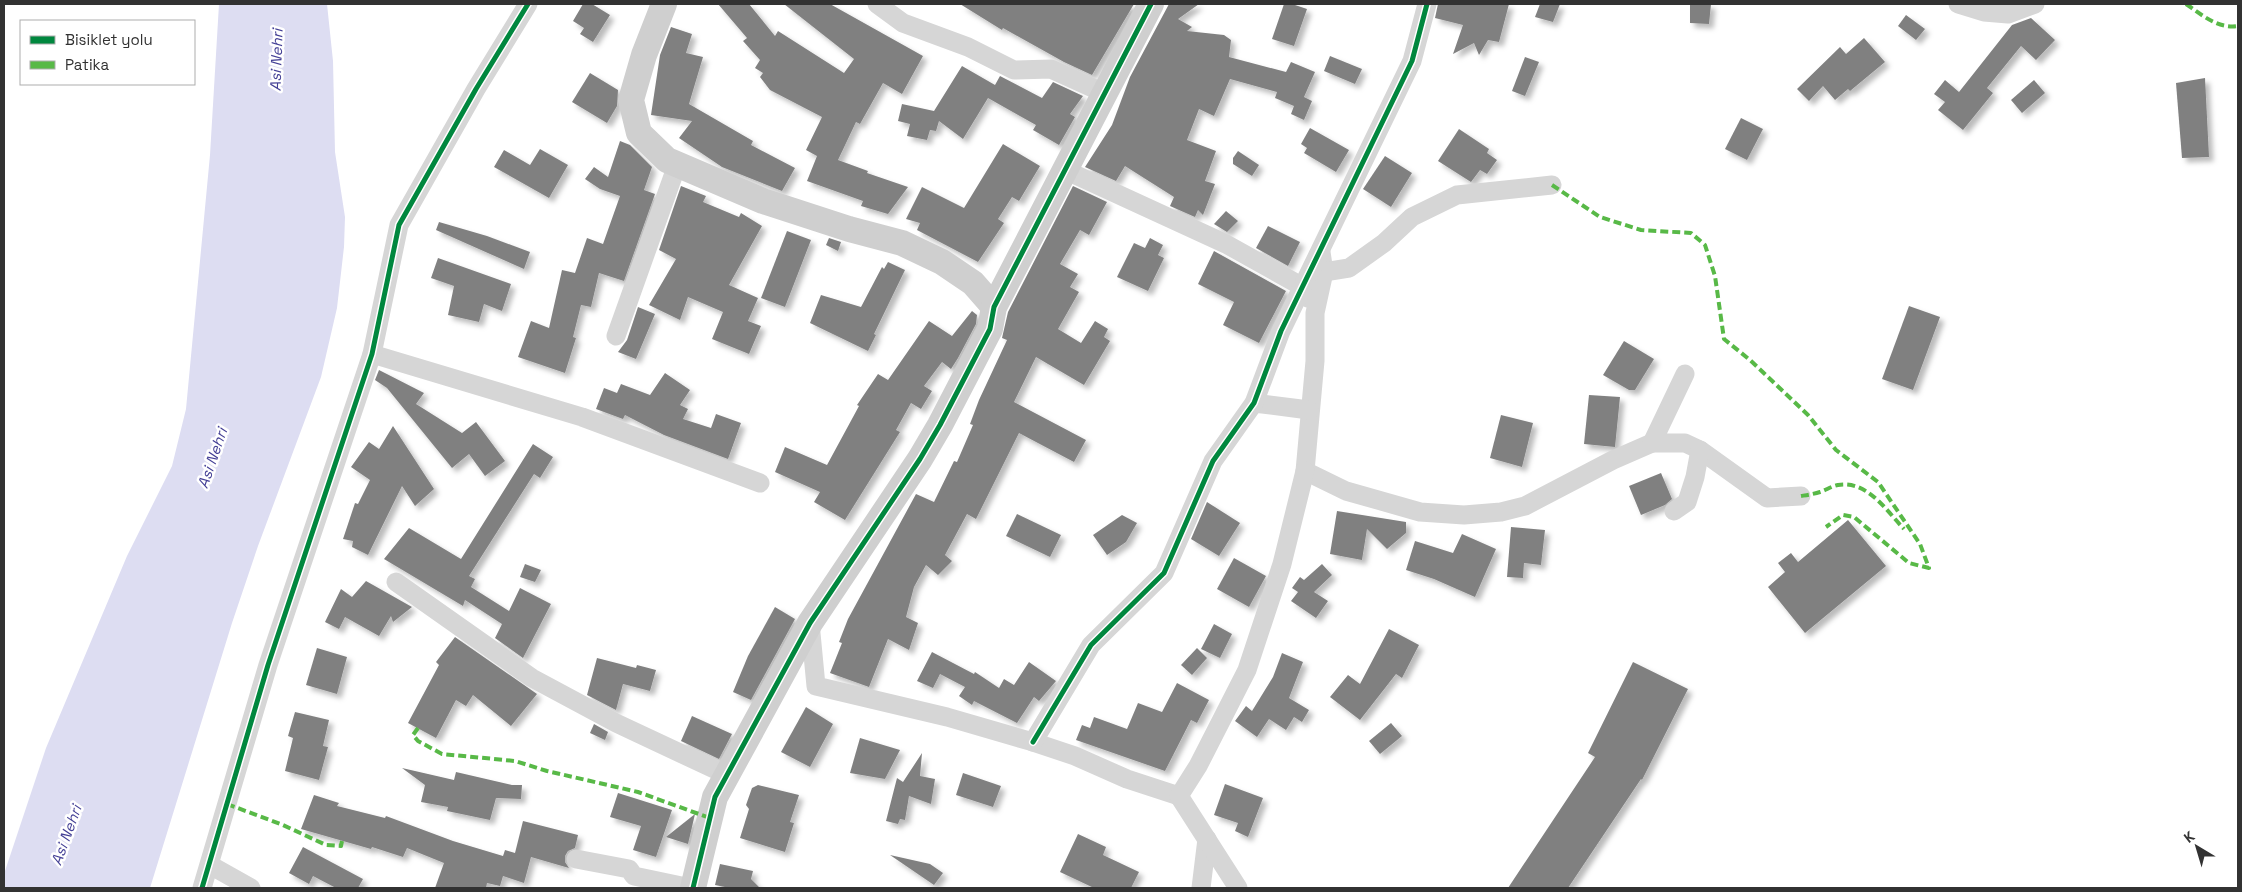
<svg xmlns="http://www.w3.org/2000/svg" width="2242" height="892" viewBox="0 0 2242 892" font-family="'Space Grotesk',sans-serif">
  <defs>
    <filter id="shadow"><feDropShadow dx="4.5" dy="4.5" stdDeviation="2.5" flood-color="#0004"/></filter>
  </defs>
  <rect width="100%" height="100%" fill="#fff"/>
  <!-- water -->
  <path fill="#ddddf2" d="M219,4H327L333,61L335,152L345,217L344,247L337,308L321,377L258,546L232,623L150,888H4V874L46,748L127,556L172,466L186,409L210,155Z"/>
  <!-- building -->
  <g fill="#808080" filter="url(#shadow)">
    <path d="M583,4H592L610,15L593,42L580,34L584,28L573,21Z"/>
    <path d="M718,4H749L775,36L778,31L844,73L854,59L784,4H830L923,56L902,94L883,83L860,124L856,122L838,160L868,171L867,173L908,187L888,214L861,206L863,201L807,181L817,156L806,150L822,117L770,90L760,77L763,73L755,68L760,60L743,41L747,38Z"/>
    <path d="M960,4H1134L1092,75L1064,62L1003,28L1002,30Z"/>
    <path d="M1169,4H1199L1178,19L1192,27L1187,31L1224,35L1231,40L1229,57L1286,72L1291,62L1315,72L1304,97L1312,101L1304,120L1291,114L1294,106L1275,98L1277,92L1230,79L1214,116L1199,109L1187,140L1216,151L1205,181L1215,184L1203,215L1198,210L1195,217L1170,206L1174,197L1125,166L1116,181L1085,167L1112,125L1130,77Z"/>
    <path d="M1284,4H1292L1307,9L1294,46L1272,39Z"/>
    <path d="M1438,4H1509L1499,42L1488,40L1479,55L1474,43L1453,54L1463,25L1435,18Z"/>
    <path d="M1540,4H1560L1553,22L1535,17Z"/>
    <path d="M1690,4H1711L1709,24L1690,23Z"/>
    <path d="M1906,15L1925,29L1916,40L1898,26Z"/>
    <path d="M2031,18L2055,40L2036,60L2021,46L1987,88L1993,93L1963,130L1938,110L1945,102L1934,94L1945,80L1959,92L2012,25Z"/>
    <path d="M671,27L692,34L686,53L703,57L689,104L753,141L751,145L795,168L782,191L722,167L679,138L692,121L651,115L660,55Z"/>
    <path d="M1864,38L1885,62L1850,91L1848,89L1835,100L1823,86L1809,101L1797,89L1840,47L1846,54Z"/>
    <path d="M1330,56L1362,69L1355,84L1324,71Z"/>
    <path d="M1525,57L1539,62L1525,96L1512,91Z"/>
    <path d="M962,66L995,85L1000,76L1042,98L1053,82L1083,96L1070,114L1075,117L1059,145L1033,130L1036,125L988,98L963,139L939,121L936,131L930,130L927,140L907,136L910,124L898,121L902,104L934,111Z"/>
    <path d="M590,73L618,90L617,106L607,123L572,102Z"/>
    <path d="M2205,78L2209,157L2182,158L2176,83Z"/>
    <path d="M2034,80L2045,93L2022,113L2011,100Z"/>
    <path d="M1741,118L1763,129L1747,160L1725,149Z"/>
    <path d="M1310,128L1349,150L1336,172L1304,153L1307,148L1301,144Z"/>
    <path d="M1459,129L1489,149L1487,153L1497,160L1487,174L1480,170L1471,182L1438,161Z"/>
    <path d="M620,141L630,145L652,167L644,190L655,194L624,281L599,273L591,307L581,305L573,337L576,338L565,373L518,357L531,321L549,328L562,270L575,273L587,238L603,244L620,196L600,189L585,179L594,167L608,177Z"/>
    <path d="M1003,144L1040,166L1019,201L1012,197L998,219L1004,223L978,262L917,230L920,223L906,219L922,187L964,208Z"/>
    <path d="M540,149L568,165L549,198L494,167L504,150L530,165Z"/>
    <path d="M1238,151L1259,165L1252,176L1233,164V158Z"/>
    <path d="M1385,156L1412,173L1391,207L1363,189Z"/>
    <path d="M681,186L706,196L703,202L739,217L741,213L762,226L729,285L758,298L748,321L761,326L749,354L712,339L723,312L688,297L680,320L649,305L676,259L659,250Z"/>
    <path d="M1073,186L1107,202L1089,235L1080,230L1060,264L1078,274L1070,287L1079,292L1058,329L1081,343L1095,321L1108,329L1104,337L1110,341L1084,385L1036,357L1014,402L1086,440L1074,462L1019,433L976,519L967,514L945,555L952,561L938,575L926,565L914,587L906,617L918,623L909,650L888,639L869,687L830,673L842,643L839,642L848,619L916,494L934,502L954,461L957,462L973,425L970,424L979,400L1007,340L1002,338L1008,312Z"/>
    <path d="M1226,211L1238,221L1227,232L1214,224Z"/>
    <path d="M439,222L487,236L530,252L524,269L436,230Z"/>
    <path d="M1268,226L1300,242L1288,266L1256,248Z"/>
    <path d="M787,231L811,240L785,307L761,298Z"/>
    <path d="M829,238L841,242L838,251L826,245Z"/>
    <path d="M1150,238L1163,245L1158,255L1164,258L1148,291L1117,277L1134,243L1145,248Z"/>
    <path d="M1214,251L1286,291L1259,343L1223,325L1234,302L1198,284Z"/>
    <path d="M438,258L511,284L502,311L484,304L479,322L448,315L454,286L431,278Z"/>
    <path d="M888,262L905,270L874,334L876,335L868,351L810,323L821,295L861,307L882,267L884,269Z"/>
    <path d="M1909,306L1940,317L1913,390L1882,379Z"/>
    <path d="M638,307L655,314L636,359L618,352L627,340Z"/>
    <path d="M972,311L977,315L976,324L958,358L951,369L942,362L924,386L932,391L921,409L911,403L896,430L900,432L845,520L814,502L820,492L775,472L785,447L827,465L859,406L857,405L878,374L888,380L929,321L952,336Z"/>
    <path d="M1624,341L1654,359L1635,390H1629L1603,375Z"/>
    <path d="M379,370L424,393L416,404L462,433L476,422L505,461L485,476L469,454L452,468L387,388L375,380Z"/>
    <path d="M665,373L690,390L680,405L688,409L683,419L711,428L716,414L741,423L728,459L664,435L625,415L623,419L596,409L604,388L617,393L621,384L650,395Z"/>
    <path d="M1589,395L1620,397L1615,447L1584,444Z"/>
    <path d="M1501,415L1533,423L1522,467L1490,458Z"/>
    <path d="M393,426L434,489L415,506L402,486L368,555L352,547L353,541L343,539L355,503L358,504L370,480L351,467L369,442L379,449Z"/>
    <path d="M533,444L553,457L540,478L534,474L469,576L475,579L471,587L509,611L520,588L551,604L523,658L495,638L502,624L465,600L463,606L384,559L409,528L461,559Z"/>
    <path d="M1661,473L1672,499L1665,505L1641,515L1629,486Z"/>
    <path d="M1207,502L1240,523L1219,556L1191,539Z"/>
    <path d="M1337,511L1406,522V533L1387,549L1367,529L1362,560L1330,554Z"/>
    <path d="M1017,514L1061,535L1050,557L1006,536Z"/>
    <path d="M1122,515L1137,523L1126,542L1107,555L1093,535Z"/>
    <path d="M1848,520L1886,566L1805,633L1768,587L1785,572L1778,563L1791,553L1798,562Z"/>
    <path d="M1511,527L1545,530L1541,565L1524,563L1523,578L1507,577Z"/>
    <path d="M1462,534L1496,549L1475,597L1434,579L1406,570L1415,541L1453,553Z"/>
    <path d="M1234,558L1266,576L1249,607L1217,589Z"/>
    <path d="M525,564L541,570L535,582L520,577Z"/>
    <path d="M1322,564L1332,575L1314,592L1328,601L1316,618L1291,601L1298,592L1292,588L1300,577L1304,580Z"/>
    <path d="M366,581L412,607L393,622L391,616L379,636L345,617L339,629L325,622L341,589L352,597Z"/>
    <path d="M775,607L795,619L751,700L733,692L748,656Z"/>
    <path d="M1214,624L1232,634L1220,658L1201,649Z"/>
    <path d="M1389,629L1419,645L1402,678L1396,674L1360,720L1330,697L1348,675L1360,684Z"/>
    <path d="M455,637L537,694L511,726L473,695L466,706L456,700L436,738L408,723L439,665L436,662Z"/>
    <path d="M317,648L347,657L337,694L306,685Z"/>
    <path d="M1197,648L1207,658L1192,675L1181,665Z"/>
    <path d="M932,652L974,674L975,672L999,688L1004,679L1014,685L1029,662L1056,681L1039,701L1034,697L1017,723L974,701L972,705L959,696L965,687L940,674L933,688L917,681Z"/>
    <path d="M1282,653L1303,662L1289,698L1309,710L1302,722L1294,717L1286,730L1269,719L1257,737L1235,721L1246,706L1252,711L1273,677Z"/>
    <path d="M597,658L636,668L637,665L656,670L650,691L623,684L616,710L587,695Z"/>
    <path d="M1633,662L1688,689L1642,780L1641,779L1568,888H1508L1595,757L1588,753Z"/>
    <path d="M1177,683L1209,700L1197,723L1191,720L1165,771L1076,740L1082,725L1090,728L1094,717L1127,729L1138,703L1162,712Z"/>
    <path d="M806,707L833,724L810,767L781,752Z"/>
    <path d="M295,712L329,720L323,746L328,747L319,780L285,771L293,738L288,736Z"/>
    <path d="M692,716L732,734L719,759L681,741Z"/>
    <path d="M1391,723L1402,736L1380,754L1369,741Z"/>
    <path d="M594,724L608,732L605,740L590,733Z"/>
    <path d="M860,738L900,750L885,779L850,773Z"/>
    <path d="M922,753L920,776L935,779L931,804L909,796L905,820L900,819L898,824L886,821L897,778L903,782Z"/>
    <path d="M402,768L454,780L456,772L512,785H522L521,799L496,798L490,820L447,811L448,807L421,802L425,785Z"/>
    <path d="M963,773L1001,786L993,807L956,795Z"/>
    <path d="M1225,784L1263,798L1248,837L1235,831L1238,823L1214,815Z"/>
    <path d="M758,785L799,795L790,822L794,823L785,852L740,838L749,809L746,805L752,788Z"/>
    <path d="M618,793L672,810L656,857L633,850L641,826L610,817Z"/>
    <path d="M314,795L339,803L337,806L385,818L386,816L453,841L503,856L505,850L515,853L523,821L578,835L575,848L568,851L565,856V862L569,868L531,857L524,883L503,876L500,886L487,883L486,888H435L444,863L407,848L403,857L372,847L371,849L301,829Z"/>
    <path d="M695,814L688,844L666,837Z"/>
    <path d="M1078,834L1106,847L1103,855L1139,872L1131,888H1094L1060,872Z"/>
    <path d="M303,847L363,879L358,888H336L313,876L309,884L289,873Z"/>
    <path d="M890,855L930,864L943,873L934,885Z"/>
    <path d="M720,864L753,871L751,879L760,888H730L715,885Z"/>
  </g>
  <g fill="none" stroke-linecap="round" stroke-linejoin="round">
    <!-- street -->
    <g stroke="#d6d6d6" stroke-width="19">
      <path d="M877,4L903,23L968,47L1014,70L1051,69L1104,93"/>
      <path d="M1958,4L1984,12L2008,14L2035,4"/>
      <path d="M1065,170L1226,244L1303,287L1308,298"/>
      <path d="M1321,252L1324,272L1315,313V361L1305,471L1346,491L1420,512L1464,515L1501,512L1525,506L1613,460L1652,443"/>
      <path d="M1324,272L1349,268L1384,243L1412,217L1457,195L1552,185"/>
      <path d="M616,336L677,165"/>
      <path d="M372,354L582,417L760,483"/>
      <path d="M1685,374L1652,443H1685L1700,450L1767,498L1801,496"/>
      <path d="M1254,403L1309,410"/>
      <path d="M1674,511L1687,502L1695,477L1700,450"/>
      <path d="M396,582L532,678L616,723L727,775"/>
      <path d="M810,623L816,686L947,717L1033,742L1075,756L1127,779L1179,796"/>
      <path d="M1033,742L1091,645L1164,573L1213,461L1254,403L1281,331L1412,61L1427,4"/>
      <path d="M576,859L629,869L634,876L691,888"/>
      <path d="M210,865L251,888"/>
      <path d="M202,888L268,665L372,354L399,225L476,89L528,4"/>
      <path d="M1201,888L1207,839"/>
      <path d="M1238,888L1179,796L1198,766L1247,670L1282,564L1305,471"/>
    </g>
    <!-- secondary -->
    <g stroke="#cfcfcf" stroke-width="26">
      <path d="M664,4L644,55L631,100L639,133L667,160L763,201L849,229L902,243L942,262L973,283L994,307"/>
      <path d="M693,888L715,797L810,623L920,459L940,425L990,329L994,307L1151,4"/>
    </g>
    <!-- quiet -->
    <g stroke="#58b947" stroke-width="4" stroke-dasharray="8 4" stroke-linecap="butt">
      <path d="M2186,4C2202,15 2218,29 2238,26"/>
      <path d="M1552,185L1600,217L1641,230L1691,233L1705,245L1715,276L1724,339L1750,360L1808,415L1836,450L1878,482L1920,544L1929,568L1909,563L1854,517L1843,515L1826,527"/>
      <path d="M1801,496C1807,495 1814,494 1820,492C1826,490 1832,486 1838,485C1867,480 1886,510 1904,529"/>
      <path d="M418,728L413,735L418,741L442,754L515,761L547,771L638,792L710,818"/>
      <path d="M227,804L283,825L326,845L341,846L342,841"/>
    </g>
    <defs>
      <g id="cycleway">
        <path d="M1033,742L1091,645L1164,573L1213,461L1254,403L1281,331L1412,61L1427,4"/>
        <path d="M202,888L268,665L372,354L399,225L476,89L528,4"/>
        <path d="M693,888L715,797L810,623L920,459L940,425L990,329L994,307L1151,4"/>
      </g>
    </defs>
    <!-- cycleway casing -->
    <use href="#cycleway" stroke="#fff" stroke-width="8"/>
    <!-- cycleway -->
    <use href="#cycleway" stroke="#00873e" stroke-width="5"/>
  </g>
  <g text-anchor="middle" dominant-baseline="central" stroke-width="5" stroke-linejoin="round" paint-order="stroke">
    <!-- water labels -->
    <g font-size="15" font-style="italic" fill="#433f95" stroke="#fff">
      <text transform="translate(276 60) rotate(-88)">Asi Nehri</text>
      <text transform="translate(212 458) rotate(-71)">Asi Nehri</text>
      <text transform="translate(66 835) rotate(-70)">Asi Nehri</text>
    </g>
  </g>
  <!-- border -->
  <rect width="2242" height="892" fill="none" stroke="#323232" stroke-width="10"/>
  <!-- legend -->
  <rect x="20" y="20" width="175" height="65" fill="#ffffff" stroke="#adadad"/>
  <rect x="30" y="36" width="25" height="8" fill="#00873e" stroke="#adadad"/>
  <text x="65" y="45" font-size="15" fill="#323232">Bisiklet yolu</text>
  <rect x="30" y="61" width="25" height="8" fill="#58b947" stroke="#adadad"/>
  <text x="65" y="70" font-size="15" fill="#323232">Patika</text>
  <!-- north arrow -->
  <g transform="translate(2197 847) rotate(322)" stroke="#ffffff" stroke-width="4" paint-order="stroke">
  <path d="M0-4L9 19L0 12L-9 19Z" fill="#323232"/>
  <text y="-8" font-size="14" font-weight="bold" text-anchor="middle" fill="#323232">K</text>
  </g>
</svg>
